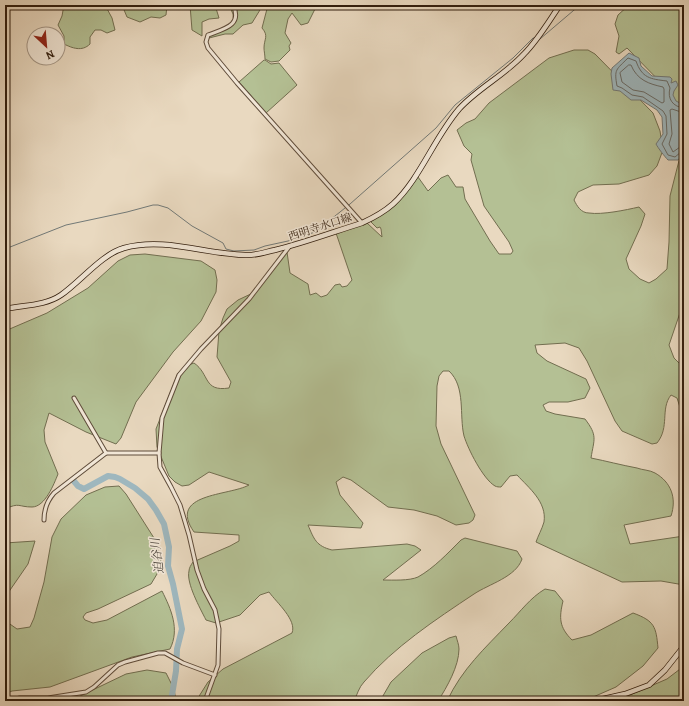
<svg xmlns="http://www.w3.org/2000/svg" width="689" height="706" viewBox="0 0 689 706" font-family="Alegreya,'Noto Serif JP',serif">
  <rect width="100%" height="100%" fill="#e9d9c0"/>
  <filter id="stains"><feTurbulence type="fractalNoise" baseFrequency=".005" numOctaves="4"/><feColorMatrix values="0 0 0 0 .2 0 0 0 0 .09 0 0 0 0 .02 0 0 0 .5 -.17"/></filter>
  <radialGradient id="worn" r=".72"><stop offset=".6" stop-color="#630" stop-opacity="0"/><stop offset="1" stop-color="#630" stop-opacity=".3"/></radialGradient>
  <!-- green -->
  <g fill="#b4c094" stroke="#726e50">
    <path d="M64,5H105L112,18L115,30L107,33L101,30H95L90,37V44C82,52 72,48 64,44V36L58,25L62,16Z"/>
    <path d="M122,5H167L166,15L160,18L151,17L140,22L127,17Z"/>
    <path d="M190,5H215L219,18L209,19L202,22V36L192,30Z"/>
    <path d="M229,5H263L252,23L243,25L233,34H225L209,38V36L228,29L234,24L233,14Z"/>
    <path d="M268,5H317L308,23L301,25L292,13L288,19L285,33L291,43L289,46L290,50L279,61L271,62L265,59C265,55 264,51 264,48C264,39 269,36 262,28Z"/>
    <path d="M629,5H684V121L671,93L627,48L619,54L616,52L619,36L615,24L618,15Z"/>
    <path d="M574,50H588L595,54L653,113L660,131L663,150L657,166L649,175L619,184L593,185L578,192L574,200C577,206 581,213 589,213C602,215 626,210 639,207L645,214L641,226L626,259L629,269L640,279L649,283L656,279L667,269L669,242L670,196L684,141V301L669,345L674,358L684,368V420L677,398L671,395C660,409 670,427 657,443L652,444L622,431L615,421L587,361L579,348L565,343L535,345L537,353L547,361L586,379L590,388L585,398L568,402H549L543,405L546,411L555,414L585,419C598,436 594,439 591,458C606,461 621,465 637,468C642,470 650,470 655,473C671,482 677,498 671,516L624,525L630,544L684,536V585L661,581L622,582L536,542C538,536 542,529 544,522C547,502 529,488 517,475L510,476L501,487C499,487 497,487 495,486C483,479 468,449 464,436C459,415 466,387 449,371H443L439,376L437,386L436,426L441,444L475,515L473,520L469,523L456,525L437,516L414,510L388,507L351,480L343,477L336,482L340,495L363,523L361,528L308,525C314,539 316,546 332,550L407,544L415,546L421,550L383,580C393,580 409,581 418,577C434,568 448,553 461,540L465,538L517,551L522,559C516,577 489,584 474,594C435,620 394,647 364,682C359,687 357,695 354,701H196L208,682L223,669L292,633C297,620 277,603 269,592L260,595L240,615L216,623L206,620C200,608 186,583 189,571C189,568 191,565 193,562L230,546L239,541V535L194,532C167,493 229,496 249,485L209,472L189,485L182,486L175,482L169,476L157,447L156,429L178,373L186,366L194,363C210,374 203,392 229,388L231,382L217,357L219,331L223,318L227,309L238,300L255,292L287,252L290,273L308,284L310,295L316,293L321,297L327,295L335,285L340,284L342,287L347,286L352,280L336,233L367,223L382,237L381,229L380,227L377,228L371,222V220L380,216L418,177L428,191L441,178L448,175L456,187H463L465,199L490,241L499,254H511L513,251L509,242L484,206L471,160L472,154L464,146L457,130L466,123L475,119L489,103L549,58Z"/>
    <path d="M264,60H265L271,64L279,63L297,85L266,113L239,82Z"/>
    <path d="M145,254L201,261L215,270L217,280L216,292L201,321L173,352L136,402L121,438L116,444L86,432L49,413L44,430L45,442L58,474C54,484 45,507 32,507C18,507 20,502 5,509V331L47,313L88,288L118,261L130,255Z"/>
    <path d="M119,486L126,494L154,538L161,560L157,574L151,584L98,609L86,613L83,617L85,620L93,623L107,620L162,591C171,609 180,629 170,649L132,657L50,687L12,691L5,694V618L7,622L17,629L30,627L34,618L44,582L52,537L61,519L86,495L105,487Z"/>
    <path d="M35,541L28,564L8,593L5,603V543Z"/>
    <path d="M545,589L555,591L563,601C559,618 559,627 572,640L591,635L633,613C655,621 656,627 658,648L643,666L616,687L584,701H447C462,669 485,648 509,623C521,611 530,598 545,589Z"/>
    <path d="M456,636C457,640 459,645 459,649C459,666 447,687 438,701H380L391,682L422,653L449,638Z"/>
    <path d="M684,666V701H616L667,679Z"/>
    <path d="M147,670L166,673L174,689L176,701H62L76,698L126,674Z"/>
  </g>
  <!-- water -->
  <path fill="#9eb7be" stroke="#727977" d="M629,53L639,58L641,66L652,76L670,77L672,79L671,83L676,81L678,85L674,91L673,95L676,101L684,105V153L678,160H668C665,157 658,148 656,144L663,134L662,117L657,110L641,100H631L620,91L613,90L611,74L612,68Z"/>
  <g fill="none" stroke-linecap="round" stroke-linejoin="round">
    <!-- shore -->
    <g stroke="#686a66" stroke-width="1">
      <path d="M629,65H631C637,80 649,84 663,87L664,89V102L662,103L644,92L633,90L622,82L620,73Z"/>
      <path d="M684,108C673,107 667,99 670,88L667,81C650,79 642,78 636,61L628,58C616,70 614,69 617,86L622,88L632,95L643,97L663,111L666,116L667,134L662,144L668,155L675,157L681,152H684"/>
      <path d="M684,113L672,109L670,110L672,134L669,144L673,152L680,147H684"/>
    </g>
    <!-- stream -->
    <g stroke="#727977" stroke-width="1">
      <path d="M540,39L580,5"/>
      <path d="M5,249L66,225L127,212L153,205H158L168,208L192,226L223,243L226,249L234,251L254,250L265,246L288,241L315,232L350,204L436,128L455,105L513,58L533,38H535"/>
    </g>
    <!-- river -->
    <path stroke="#9eb7be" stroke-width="6" d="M73,480L78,486L84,489L108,476L115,477L120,479L135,488L148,499L156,510L164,524L169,547L168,566L173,584L182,629L177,649L176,671L171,701"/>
    <defs>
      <g id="street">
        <path d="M233,5C243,26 223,29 208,35L206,42L208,48L237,83L362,223"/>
        <path d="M74,398L106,453"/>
        <path d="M44,520C44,509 47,501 54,493L106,453H159"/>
        <path d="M8,701L20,698H48L86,692L94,687L118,665L125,662L158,653H165L183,663L215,675"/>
        <path d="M205,701L218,665L219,629L215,610L204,589L197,570L189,535L180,505L171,487L160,467L159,453L162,418L179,375L201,349L249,299L289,247"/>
      </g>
      <g id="secondary">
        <path d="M5,309C23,305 45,306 61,295C80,282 102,254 124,248C164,237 205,254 245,255C255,256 265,252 275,250C304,243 333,232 362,223C373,218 384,212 393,204C420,179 434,138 459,109C478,88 505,75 524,54C538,40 549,21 560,5"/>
        <path d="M594,701L625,694L649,685L665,670L684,646"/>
      </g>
    </defs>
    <!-- street casing -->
    <use href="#street" stroke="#5f4c3a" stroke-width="5"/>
    <!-- secondary casing -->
    <use href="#secondary" stroke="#311d0d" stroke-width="6"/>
    <!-- street -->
    <use href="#street" stroke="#f1e6d6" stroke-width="3"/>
    <!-- secondary -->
    <use href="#secondary" stroke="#f1e6d6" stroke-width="4.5"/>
  </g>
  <g text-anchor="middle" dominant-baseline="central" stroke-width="3" stroke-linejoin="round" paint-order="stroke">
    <!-- street labels -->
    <g font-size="11" fill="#311d0d" stroke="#f1e6d6">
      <text transform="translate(320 227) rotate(-18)">西明寺水口線</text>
    </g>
    <!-- water labels -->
    <g font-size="12" font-style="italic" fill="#524b42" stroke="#f1e6d6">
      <text transform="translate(157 556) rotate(-97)">迫谷川</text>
    </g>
  </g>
  <!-- margin -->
  <rect width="689" height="706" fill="none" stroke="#e9d9c0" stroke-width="20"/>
  <rect x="6" y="6" width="677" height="694" fill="none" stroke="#311d0d" stroke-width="2"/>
  <rect x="10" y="10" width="669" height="686" fill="none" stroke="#311d0d"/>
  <!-- north arrow -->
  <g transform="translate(46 46) rotate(154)"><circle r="19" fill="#f1e6d6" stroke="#a49686"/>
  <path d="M0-3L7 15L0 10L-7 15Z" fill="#8f2418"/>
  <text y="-6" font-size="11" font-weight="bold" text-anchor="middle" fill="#311d0d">N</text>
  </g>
  <rect width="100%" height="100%" filter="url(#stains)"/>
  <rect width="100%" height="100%" fill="url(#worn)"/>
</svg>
